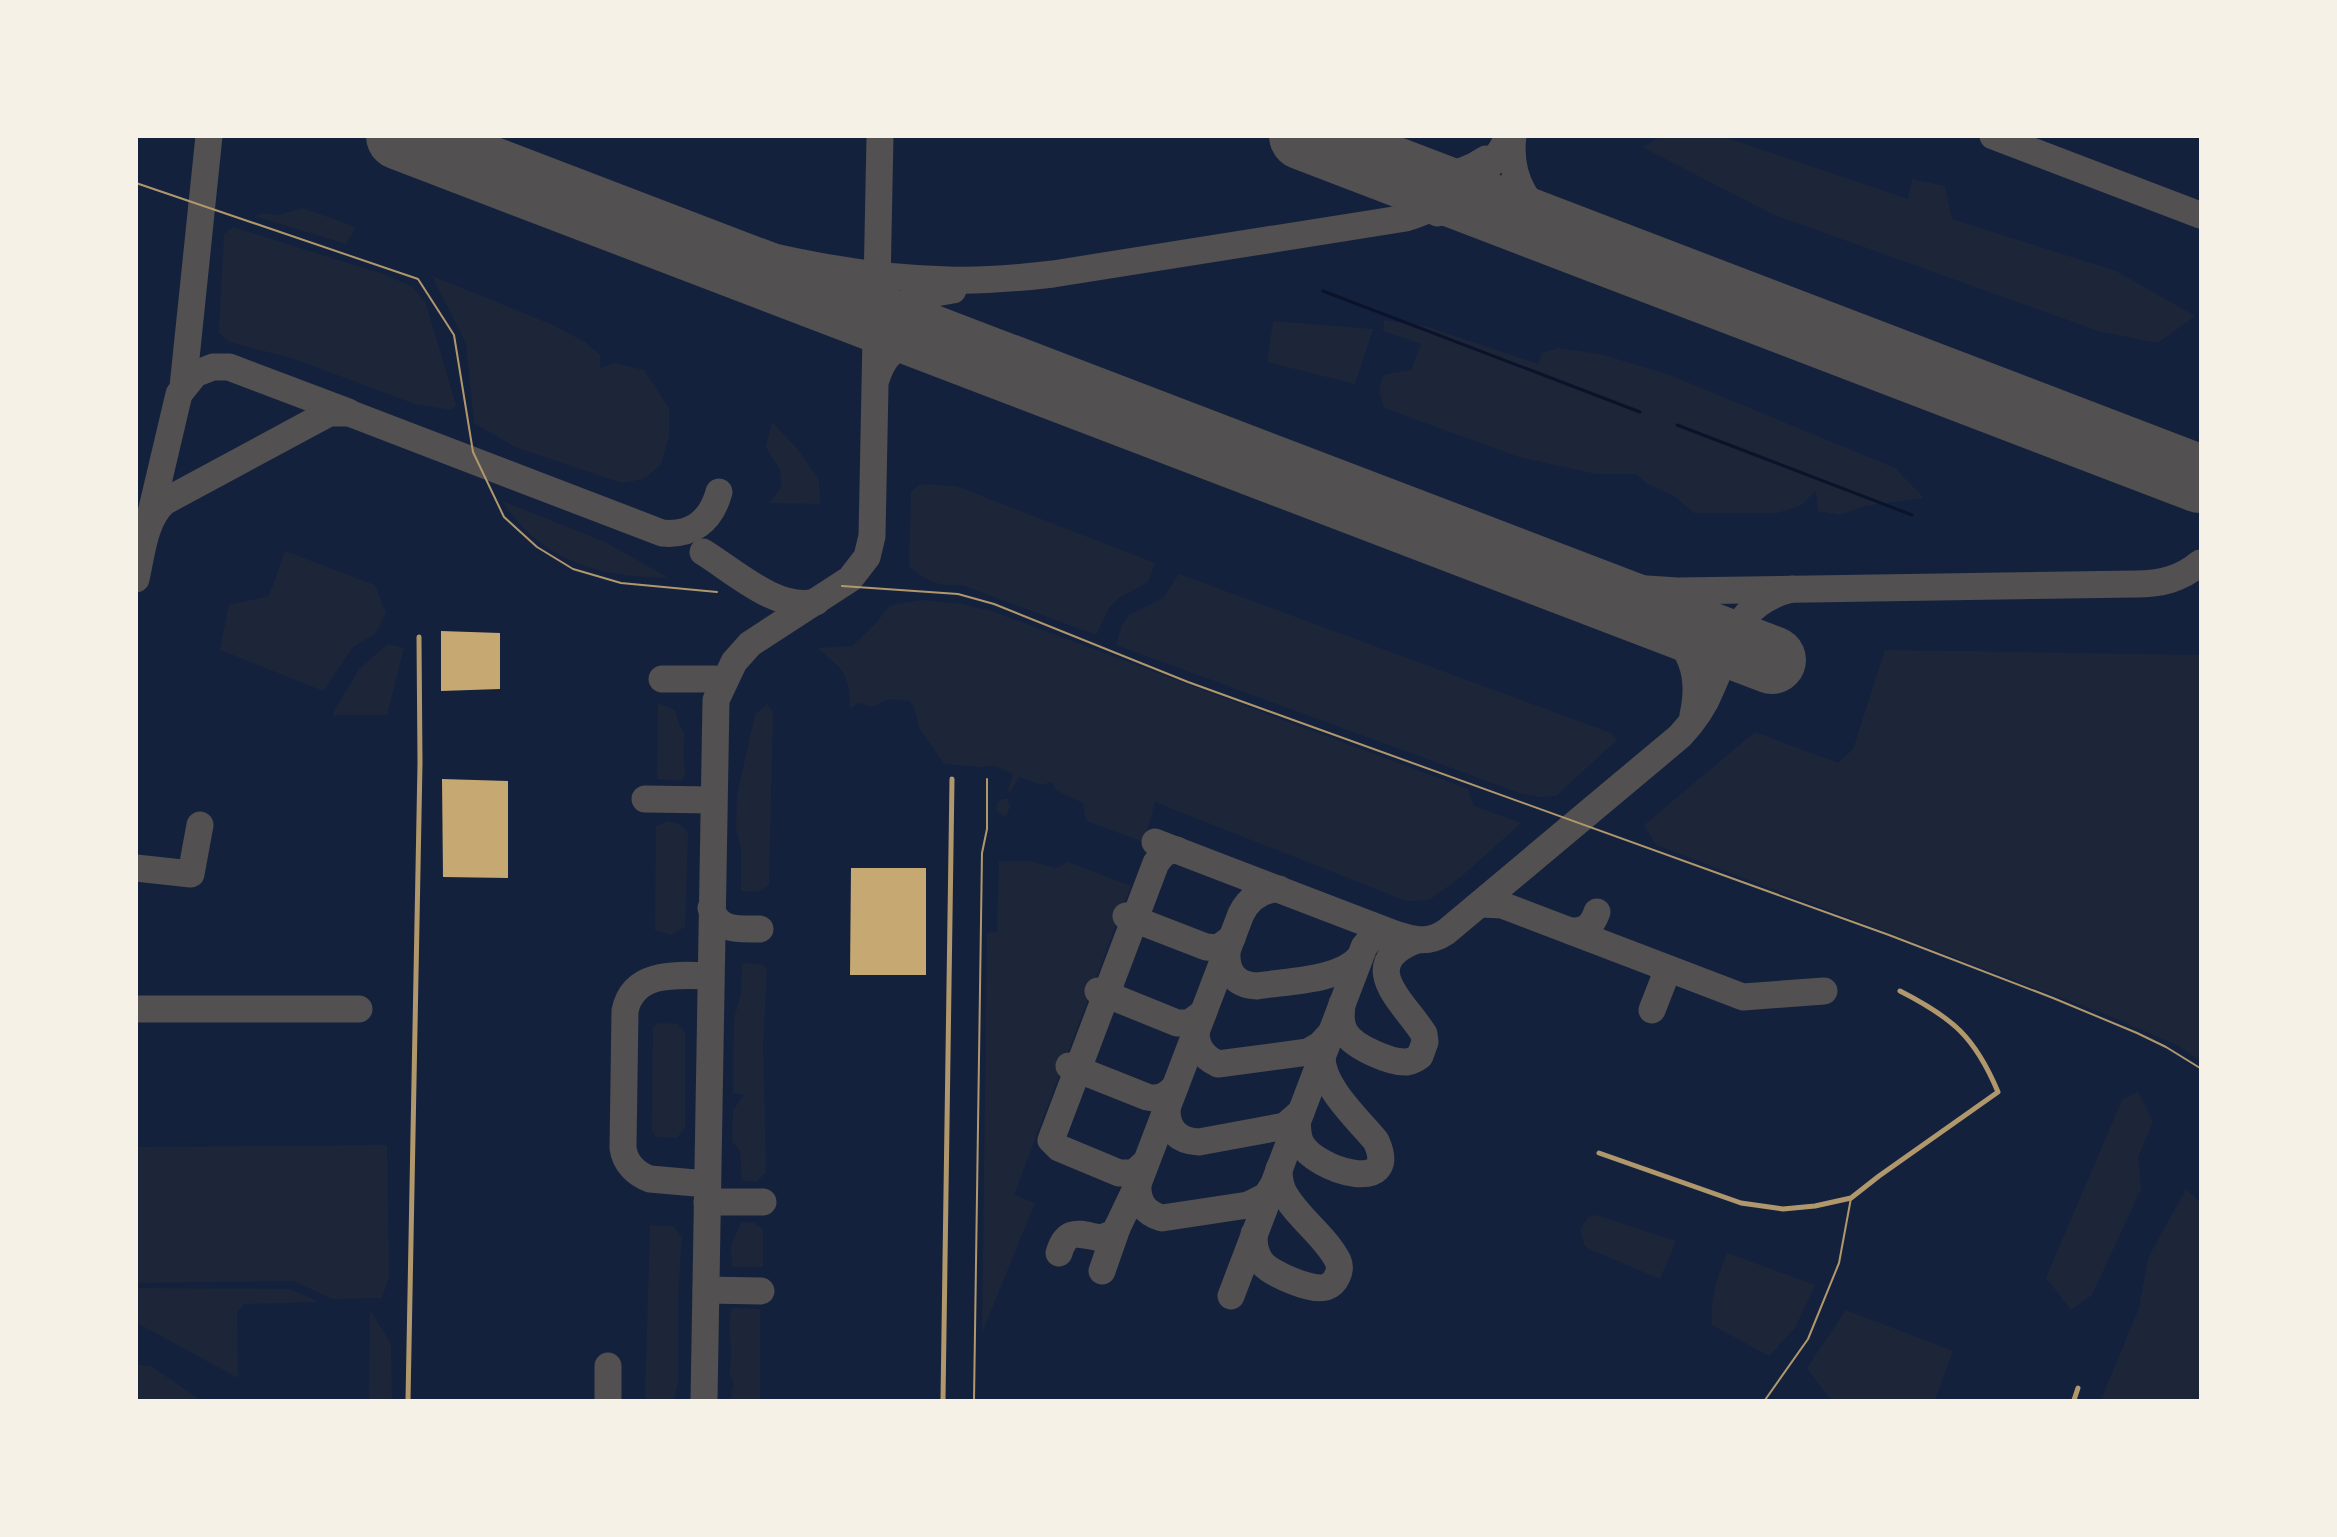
<svg xmlns="http://www.w3.org/2000/svg" width="2337" height="1537" viewBox="0 0 2337 1537" font-family="Quicksand,sans-serif">
  <rect width="100%" height="100%" fill="#14213d"/>
  <!-- green -->
  <g fill="#1d2539">
    <path d="M1662,136L1725,137L1908,199L1912,179L1945,186L1952,219L2116,271L2195,316L2158,343L2098,331L1772,214L1642,147Z"/>
    <path d="M303,208L356,227L346,244L254,216L264,213L278,215Z"/>
    <path d="M233,227L383,274L413,287L426,304L456,405L451,410L415,404L294,359L229,342L219,333L224,234Z"/>
    <path d="M432,276L553,325L585,342L600,355V368L614,363L644,370L669,408V437L661,464L644,479L622,483L515,447L474,423L466,343Z"/>
    <path d="M1384,320L1428,327L1538,364L1542,353L1558,348L1600,354L1670,375L1895,468L1924,498L1865,506L1840,515L1818,511L1816,491L1800,506L1777,513H1694L1674,496L1647,484L1636,474H1595L1519,457L1384,408L1379,389L1383,375L1411,370L1421,344L1383,331Z"/>
    <path d="M1273,321L1373,329L1355,384L1267,362Z"/>
    <path d="M772,422L798,450L819,480L820,504L769,503L782,486L780,470L766,447Z"/>
    <path d="M920,484L956,486L1155,563L1148,582L1119,598L1109,608L1096,635L962,585C937,586 929,583 909,566L911,492Z"/>
    <path d="M502,501L605,542L669,578C600,577 542,562 502,501Z"/>
    <path d="M285,551L375,585L386,613L375,634L353,647L323,691L220,650L229,605L269,596Z"/>
    <path d="M1179,574L1611,733L1617,740L1556,796L1540,797L1522,794L1116,645L1122,625L1129,615L1163,598Z"/>
    <path d="M924,600L961,604L992,611L1468,789L1474,806L1521,823L1461,877L1429,900L1406,901L1155,802L1144,842L1086,821L1083,803L1055,790L1052,782L1041,785L1019,777L1010,793L1008,790L1013,774L995,766L979,767L944,764L919,728L914,707L909,701L889,699L872,707L858,703L850,709C849,673 845,671 817,648L852,646L876,623L890,605Z"/>
    <path d="M388,644L404,648L387,715H332L359,669Z"/>
    <path d="M1885,650L2200,655V1061L2177,1045L2102,1013L1656,845L1644,825L1755,732L1838,763L1853,749Z"/>
    <path d="M658,703L675,710L679,724L685,735L683,752L685,774L682,781L657,779Z"/>
    <path d="M767,704L773,712L769,885L758,892L741,891V849L736,828L737,795L755,715Z"/>
    <path d="M1003,799H1009L1007,803L1011,804L1006,817L996,811L997,803Z"/>
    <path d="M668,821L681,825L688,833L685,927L671,935L655,930L656,826Z"/>
    <path d="M999,861H1029L1056,868L1068,862L1131,886L1014,1195L1035,1203L982,1333L987,933L997,932Z"/>
    <path d="M742,963L760,964L767,968L763,1046L766,1173L756,1182L742,1181L740,1151L732,1141L733,1110L744,1095L733,1093L734,1018L741,995Z"/>
    <path d="M659,1023L678,1024L685,1033V1127L677,1138L656,1137L652,1130L653,1028Z"/>
    <path d="M2138,1092L2153,1122L2138,1157L2141,1189L2092,1295L2071,1310L2046,1278L2122,1100Z"/>
    <path d="M387,1145L389,1277L382,1298L332,1299L293,1281L137,1283V1147Z"/>
    <path d="M2186,1189L2200,1202V1400H2101L2139,1308L2148,1258Z"/>
    <path d="M1596,1215L1676,1241L1660,1279L1589,1249L1584,1244L1580,1230L1588,1217Z"/>
    <path d="M753,1222L763,1230V1267H732L731,1245L741,1223Z"/>
    <path d="M650,1225L673,1226L682,1237L678,1295V1383L674,1400H645Z"/>
    <path d="M1727,1253L1815,1285L1795,1328L1769,1356L1712,1325C1710,1298 1717,1278 1727,1253Z"/>
    <path d="M137,1288L290,1289L319,1302L244,1304L237,1313L238,1378L137,1323Z"/>
    <path d="M732,1308L760,1309V1400H730L734,1383L729,1373C736,1351 725,1330 732,1308Z"/>
    <path d="M370,1310L391,1344L392,1400H369Z"/>
    <path d="M1846,1310L1953,1351L1935,1400H1831L1807,1368Z"/>
    <path d="M136,1364L151,1366L200,1400H137Z"/>
  </g>
  <g fill="none" stroke-linecap="round" stroke-linejoin="round">
    <!-- stream -->
    <g stroke="#0b132b" stroke-width="3">
      <path d="M1323,291L1640,412"/>
      <path d="M1677,425L1912,515"/>
    </g>
    <!-- taxiway -->
    <g stroke="#525050" stroke-width="27">
      <path d="M1513,136C1507,181 1531,212 1565,236"/>
      <path d="M1993,136L2200,215"/>
      <path d="M1387,169C1425,177 1452,182 1486,159"/>
      <path d="M539,188C673,231 807,277 949,280C984,281 1019,278 1053,274L1406,218C1450,204 1488,178 1509,136"/>
      <path d="M1437,213L1466,208L1497,210"/>
      <path d="M846,306C862,317 872,327 877,346"/>
      <path d="M879,340C892,302 916,296 953,290"/>
      <path d="M877,377C888,342 913,338 945,343"/>
      <path d="M183,387L209,136"/>
      <path d="M2177,470L2200,473"/>
      <path d="M150,517L179,394L195,374L213,367H229L348,412"/>
      <path d="M703,552C734,571 778,612 816,602"/>
      <path d="M1552,575L1615,587L1678,591L2136,584C2161,584 2181,579 2200,563"/>
      <path d="M136,579C142,553 144,521 164,502L329,413H349L662,533C692,536 711,521 719,492"/>
      <path d="M1645,611C1685,637 1704,666 1693,715"/>
      <path d="M662,679H715"/>
      <path d="M645,799L713,800"/>
      <path d="M1155,842L1395,934C1414,940 1428,944 1446,932L1680,736C1693,722 1704,707 1711,689C1732,643 1735,603 1792,589"/>
      <path d="M136,868L191,874L200,825"/>
      <path d="M1481,904L1502,905L1743,997L1824,991"/>
      <path d="M711,908C718,932 740,929 760,929"/>
      <path d="M1126,916L1206,947L1218,948L1232,938"/>
      <path d="M1571,931C1586,931 1592,926 1597,912"/>
      <path d="M1227,952C1226,972 1235,985 1257,986C1287,981 1338,981 1359,958"/>
      <path d="M1098,991L1177,1023H1189L1203,1013"/>
      <path d="M1342,1004C1341,1014 1340,1023 1345,1032C1353,1047 1391,1063 1407,1062C1412,1061 1416,1059 1420,1056L1425,1042L1424,1034C1404,1002 1354,964 1417,940"/>
      <path d="M136,1009H359"/>
      <path d="M1652,1010L1668,969"/>
      <path d="M1196,1031C1196,1047 1203,1057 1218,1064L1308,1052L1320,1045L1330,1034"/>
      <path d="M1069,1066L1147,1097C1159,1100 1166,1096 1175,1087"/>
      <path d="M1167,1109C1167,1130 1178,1141 1199,1142L1285,1126L1301,1112"/>
      <path d="M1297,1120C1298,1128 1297,1136 1301,1143C1314,1170 1402,1197 1376,1141C1358,1119 1322,1087 1322,1057"/>
      <path d="M1146,1162L1134,1173H1119L1059,1148L1051,1140L1156,863L1165,852L1177,850"/>
      <path d="M707,1184L650,1179C636,1174 625,1163 623,1148L625,1011C633,970 679,975 710,976"/>
      <path d="M1138,1184C1137,1201 1144,1213 1162,1218L1248,1205L1266,1196L1272,1187"/>
      <path d="M707,1202H763"/>
      <path d="M1254,1234C1254,1245 1255,1255 1263,1264C1272,1274 1313,1292 1326,1287C1336,1284 1342,1270 1338,1261C1325,1235 1296,1217 1283,1191C1280,1184 1279,1177 1279,1169"/>
      <path d="M1059,1253C1067,1226 1081,1235 1101,1238L1114,1233L1117,1228"/>
      <path d="M1102,1271L1117,1228L1138,1184L1241,914C1249,898 1262,889 1279,889"/>
      <path d="M706,1290L761,1291"/>
      <path d="M1231,1296L1364,947C1372,936 1382,932 1395,934"/>
      <path d="M608,1366V1400"/>
      <path d="M704,1400L716,700L734,662L750,644L850,579L867,557L872,536L880,136"/>
    </g>
    <!-- runway -->
    <g stroke="#525050" stroke-width="68">
      <path d="M400,136L1772,660"/>
      <path d="M1303,136L2200,479"/>
    </g>
  </g>
  <!-- building -->
  <g fill="#c6a872">
    <path d="M441,631L500,633V689L441,691Z"/>
    <path d="M442,779L508,781V878L443,877Z"/>
    <path d="M851,868H926V975H850Z"/>
  </g>
  <g fill="none" stroke-linecap="round" stroke-linejoin="round">
    <!-- service -->
    <g stroke="#b1986c" stroke-width="2">
      <path d="M136,183L418,279L454,335L473,452L504,517L537,547L573,569L621,583L717,592"/>
      <path d="M842,586L958,594L994,604L1188,682L1889,935L2053,998L2137,1033L2166,1047L2200,1068"/>
      <path d="M974,1400L982,853L987,829V779"/>
      <path d="M1414,1400H1415"/>
      <path d="M1765,1400L1808,1339L1839,1263L1851,1198"/>
    </g>
    <!-- minor -->
    <g stroke="#b1986c" stroke-width="5">
      <path d="M1599,1153L1741,1203L1783,1209L1815,1206L1851,1198L1879,1176L1998,1092C1975,1037 1953,1018 1900,991"/>
      <path d="M408,1400L420,763L419,637"/>
      <path d="M943,1400L952,779"/>
      <path d="M2074,1400L2078,1388"/>
    </g>
  </g>
  <!-- border -->
  <rect width="2337" height="1537" fill="none" stroke="#f6f1e7" stroke-width="276"/>
</svg>
